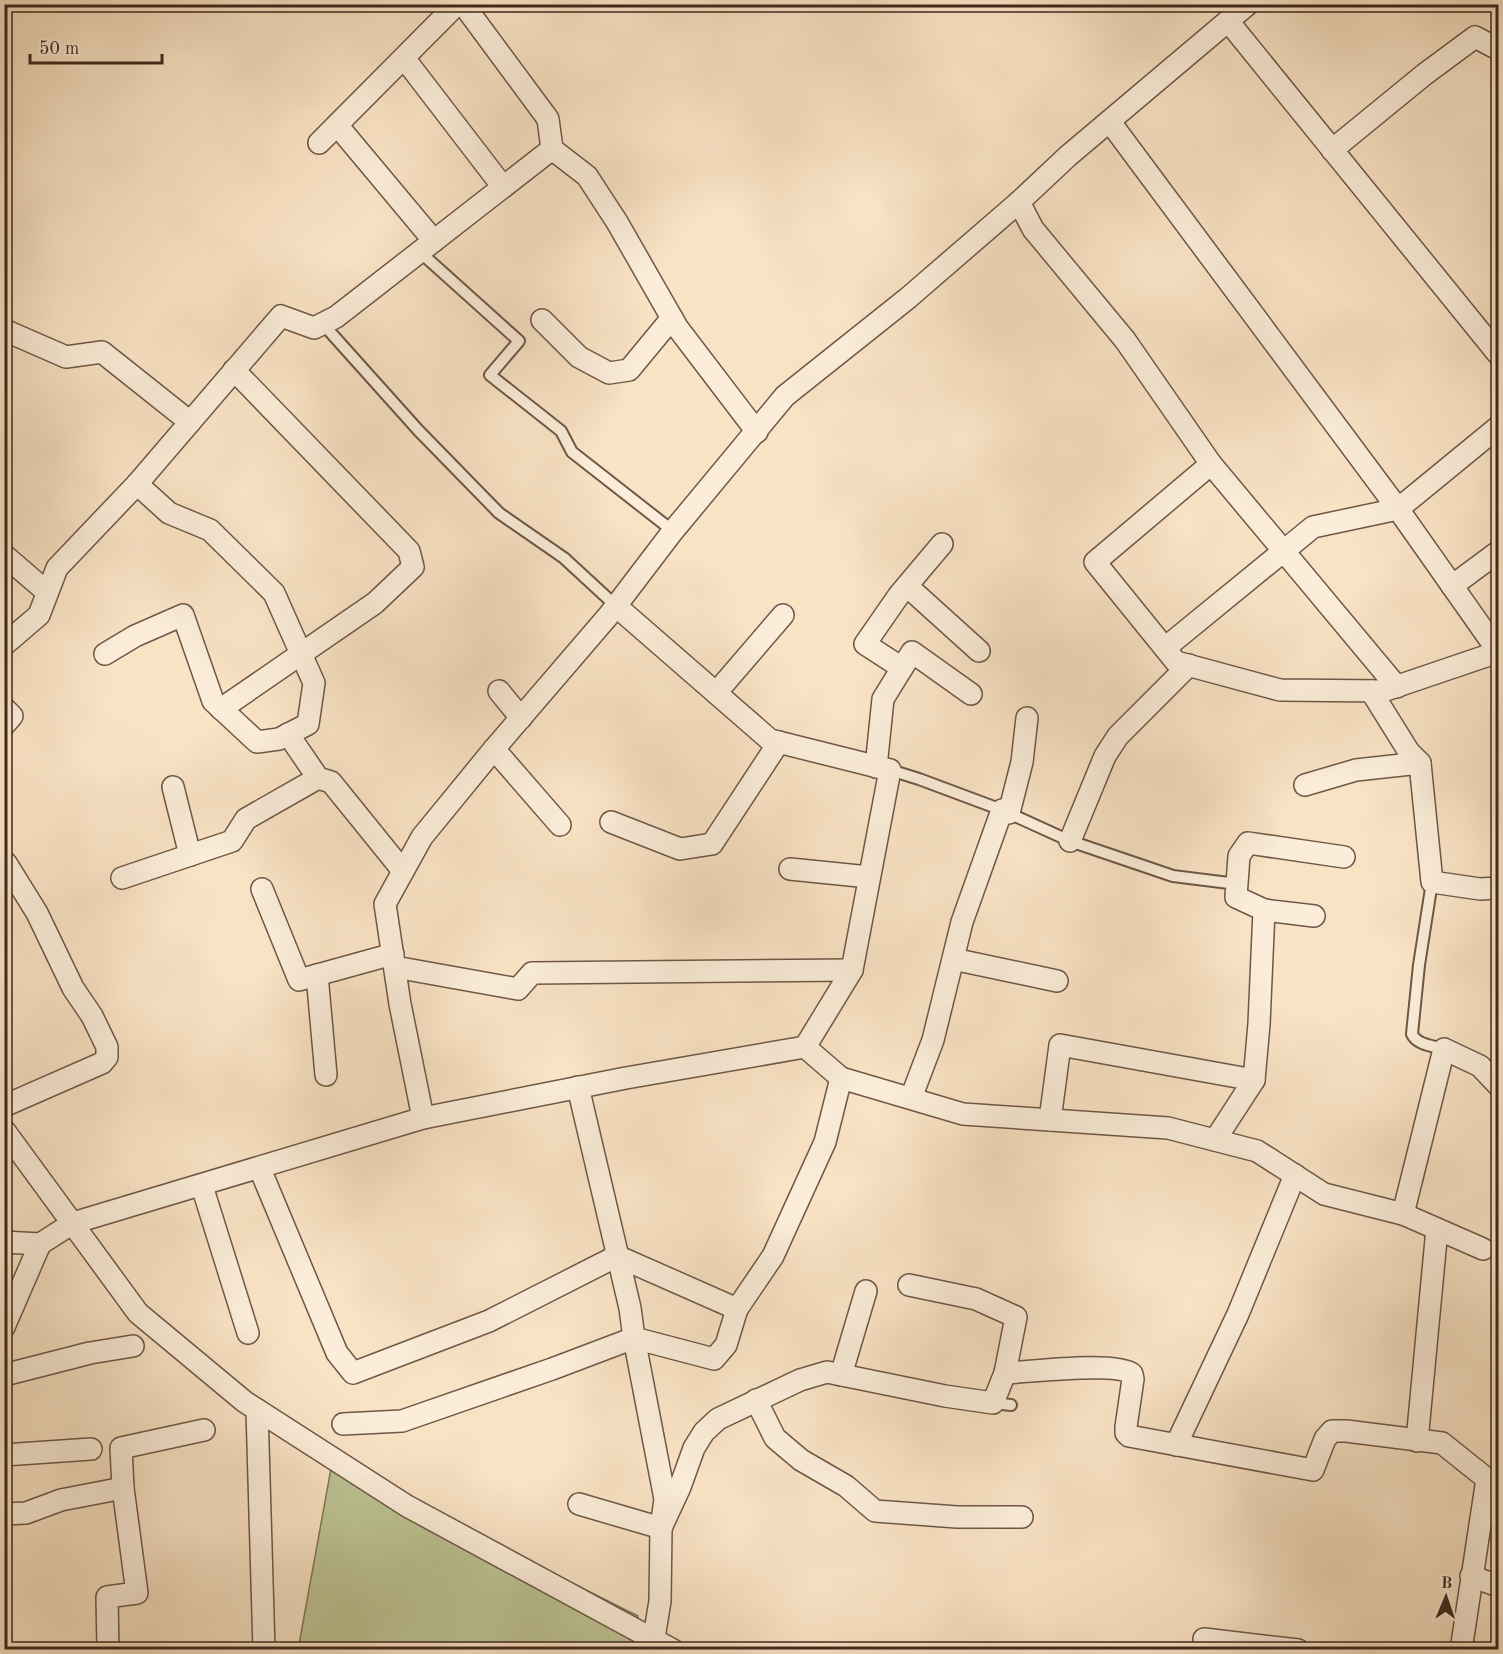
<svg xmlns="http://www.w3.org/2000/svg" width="1503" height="1654" viewBox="0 0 1503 1654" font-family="'Old Standard TT',serif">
  <rect width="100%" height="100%" fill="#f9e3c5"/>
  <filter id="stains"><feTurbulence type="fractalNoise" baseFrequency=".00333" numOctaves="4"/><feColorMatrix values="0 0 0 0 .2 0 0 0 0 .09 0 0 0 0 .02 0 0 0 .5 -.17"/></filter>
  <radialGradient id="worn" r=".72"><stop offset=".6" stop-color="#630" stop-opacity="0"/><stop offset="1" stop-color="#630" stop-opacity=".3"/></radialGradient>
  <!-- green -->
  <path fill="#bdc495" stroke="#7e7659" stroke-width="1.5" d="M332,1463L638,1616L636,1649L298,1650Z"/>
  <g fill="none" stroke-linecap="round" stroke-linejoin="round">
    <defs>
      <g id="lane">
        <path d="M420,252L519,341L490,375L561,431L572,452L673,531"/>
        <path d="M323,324L418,430L499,513L564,558L616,606"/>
        <path d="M890,770L919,779L1002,810L1070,841L1173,876L1237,884"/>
        <path d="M1432,882L1419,965L1412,1034C1417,1045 1433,1046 1444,1049"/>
        <path d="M993,1403L1011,1405"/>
      </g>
      <g id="street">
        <path d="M463,4L548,119L552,149L587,176L617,222L677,327L757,432"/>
        <path d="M1228,21L1498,354"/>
        <path d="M404,58L503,187"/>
        <path d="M1110,122L1398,509L1498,427"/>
        <path d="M337,125L434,241"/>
        <path d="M319,143L457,4"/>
        <path d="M1332,150L1425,74L1475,37L1498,49"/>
        <path d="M1019,202L1033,229L1125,340L1211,464L1397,687"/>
        <path d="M542,320L579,357L609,373L629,370L672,318"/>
        <path d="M4,330L66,357L102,352L190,422"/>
        <path d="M1211,464L1095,562L1176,662L1280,690L1383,691L1498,652"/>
        <path d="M4,555L47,592"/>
        <path d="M907,586L979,651"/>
        <path d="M1452,586L1498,552"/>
        <path d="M616,606L770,740L890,770L852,970L805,1047L841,1078L963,1114L1168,1128L1257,1151L1324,1194L1403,1214L1483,1249"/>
        <path d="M4,645L39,615L57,568L137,484L281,316L314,328L336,317L552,149"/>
        <path d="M1165,648L1313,527L1398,509L1498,651"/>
        <path d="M105,654L135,636L183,615L213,701L257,742L279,739L308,724L314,683L274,593L210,530L169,513L137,484"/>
        <path d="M902,668L865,644L899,595L942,544"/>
        <path d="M499,691L521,718"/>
        <path d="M1371,691L1409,752L1420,763L1432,882L1480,889L1498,888"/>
        <path d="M716,693L783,615"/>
        <path d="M4,708L12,716L4,725"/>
        <path d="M221,709L375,603L413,567L409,551L234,370"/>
        <path d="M288,734L318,778L331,782L403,871"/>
        <path d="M494,749L560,825"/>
        <path d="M876,767L883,699L912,652L971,694"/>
        <path d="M1305,785L1356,770L1420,763"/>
        <path d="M173,787L190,855"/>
        <path d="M1009,813L1022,762L1027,718"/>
        <path d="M611,822L680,849L712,844L779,742"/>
        <path d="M1070,841L1105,756L1118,736L1189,665"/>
        <path d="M4,864L6,863L37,913L73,988L92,1016L107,1047V1057L102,1063L4,1106"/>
        <path d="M790,869L869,877"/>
        <path d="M122,878L232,841L246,819L318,778"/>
        <path d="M262,889L299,980L393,954"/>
        <path d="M1264,910L1314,916"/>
        <path d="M953,959L1057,981"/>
        <path d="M395,967L518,989L532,973L852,970"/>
        <path d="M317,975L326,1075"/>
        <path d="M578,1087L630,1308L634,1338L665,1499L661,1528L660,1601L652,1650"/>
        <path d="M911,1098L933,1040L962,922L1002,810"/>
        <path d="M423,1118L400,1004L385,904L422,837L494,749L609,615L673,531L785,396L908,298L1019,202L1068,156L1248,4"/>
        <path d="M1050,1120L1060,1045L1254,1080"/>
        <path d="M4,1130L138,1313L245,1402L407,1506L673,1650"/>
        <path d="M1215,1140L1254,1080L1259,1024L1264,910L1236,897L1239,856L1248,843L1344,857"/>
        <path d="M260,1169L337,1353L353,1373L489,1321L617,1256L737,1309L726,1345L714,1359L634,1338L552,1369L402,1421L343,1424"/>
        <path d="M202,1186L248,1333"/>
        <path d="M1403,1214L1444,1049L1480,1066L1498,1085"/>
        <path d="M4,1242L40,1244L73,1223L423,1118L626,1078L805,1047"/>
        <path d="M737,1309L773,1256L825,1142L841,1078"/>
        <path d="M4,1327L40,1244"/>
        <path d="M1005,1373C1029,1372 1116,1361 1132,1374L1133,1379L1126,1427V1433L1129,1436L1313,1470L1325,1439L1332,1431H1346L1442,1443L1487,1479L1498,1481"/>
        <path d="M4,1375L90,1353L133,1346"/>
        <path d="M841,1375L866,1291"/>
        <path d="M756,1400L775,1438L801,1460L846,1486L875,1511L957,1517H1022"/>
        <path d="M257,1410L264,1650"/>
        <path d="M1417,1441L1437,1229"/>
        <path d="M1176,1445L1238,1314L1295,1175"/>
        <path d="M4,1455L91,1449"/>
        <path d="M579,1504L661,1528L680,1487L694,1448L704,1432L718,1419L800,1380L827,1372L945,1396L993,1403L1005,1373L1016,1317L976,1299L909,1285"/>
        <path d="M4,1514L26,1513L61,1500L123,1488"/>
        <path d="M1471,1576L1498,1586"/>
        <path d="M1204,1639L1298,1650"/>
        <path d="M108,1650L107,1597L137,1593L123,1488L121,1448L204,1430"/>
        <path d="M1461,1650L1487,1479"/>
      </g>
    </defs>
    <!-- lane casing -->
    <use href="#lane" stroke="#6e5747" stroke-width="14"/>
    <!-- street casing -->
    <use href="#street" stroke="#6e5747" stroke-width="24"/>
    <!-- lane -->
    <use href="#lane" stroke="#fbedd9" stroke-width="10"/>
    <!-- street -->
    <use href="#street" stroke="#fbedd9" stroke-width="21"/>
  </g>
  <!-- margin -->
  <rect width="1503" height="1654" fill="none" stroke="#f9e3c5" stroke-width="24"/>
  <rect x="6" y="6" width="1491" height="1642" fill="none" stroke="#3f281d" stroke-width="3"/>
  <rect x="12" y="12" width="1479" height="1630" fill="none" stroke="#3f281d" stroke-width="1.5"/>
  <!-- north arrow -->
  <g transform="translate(1446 1597) rotate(2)" stroke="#fbedd9" stroke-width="4.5" paint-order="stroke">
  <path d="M0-4.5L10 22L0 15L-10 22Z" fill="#3f281d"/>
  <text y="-9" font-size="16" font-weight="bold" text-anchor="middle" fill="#3f281d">B</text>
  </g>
  <!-- scale -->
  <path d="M30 54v9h132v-9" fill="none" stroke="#3f281d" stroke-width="3"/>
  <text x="39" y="54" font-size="18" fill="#3f281d" stroke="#fbedd9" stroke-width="4.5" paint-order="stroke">50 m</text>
  <rect width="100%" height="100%" filter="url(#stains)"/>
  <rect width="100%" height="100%" fill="url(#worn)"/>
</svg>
